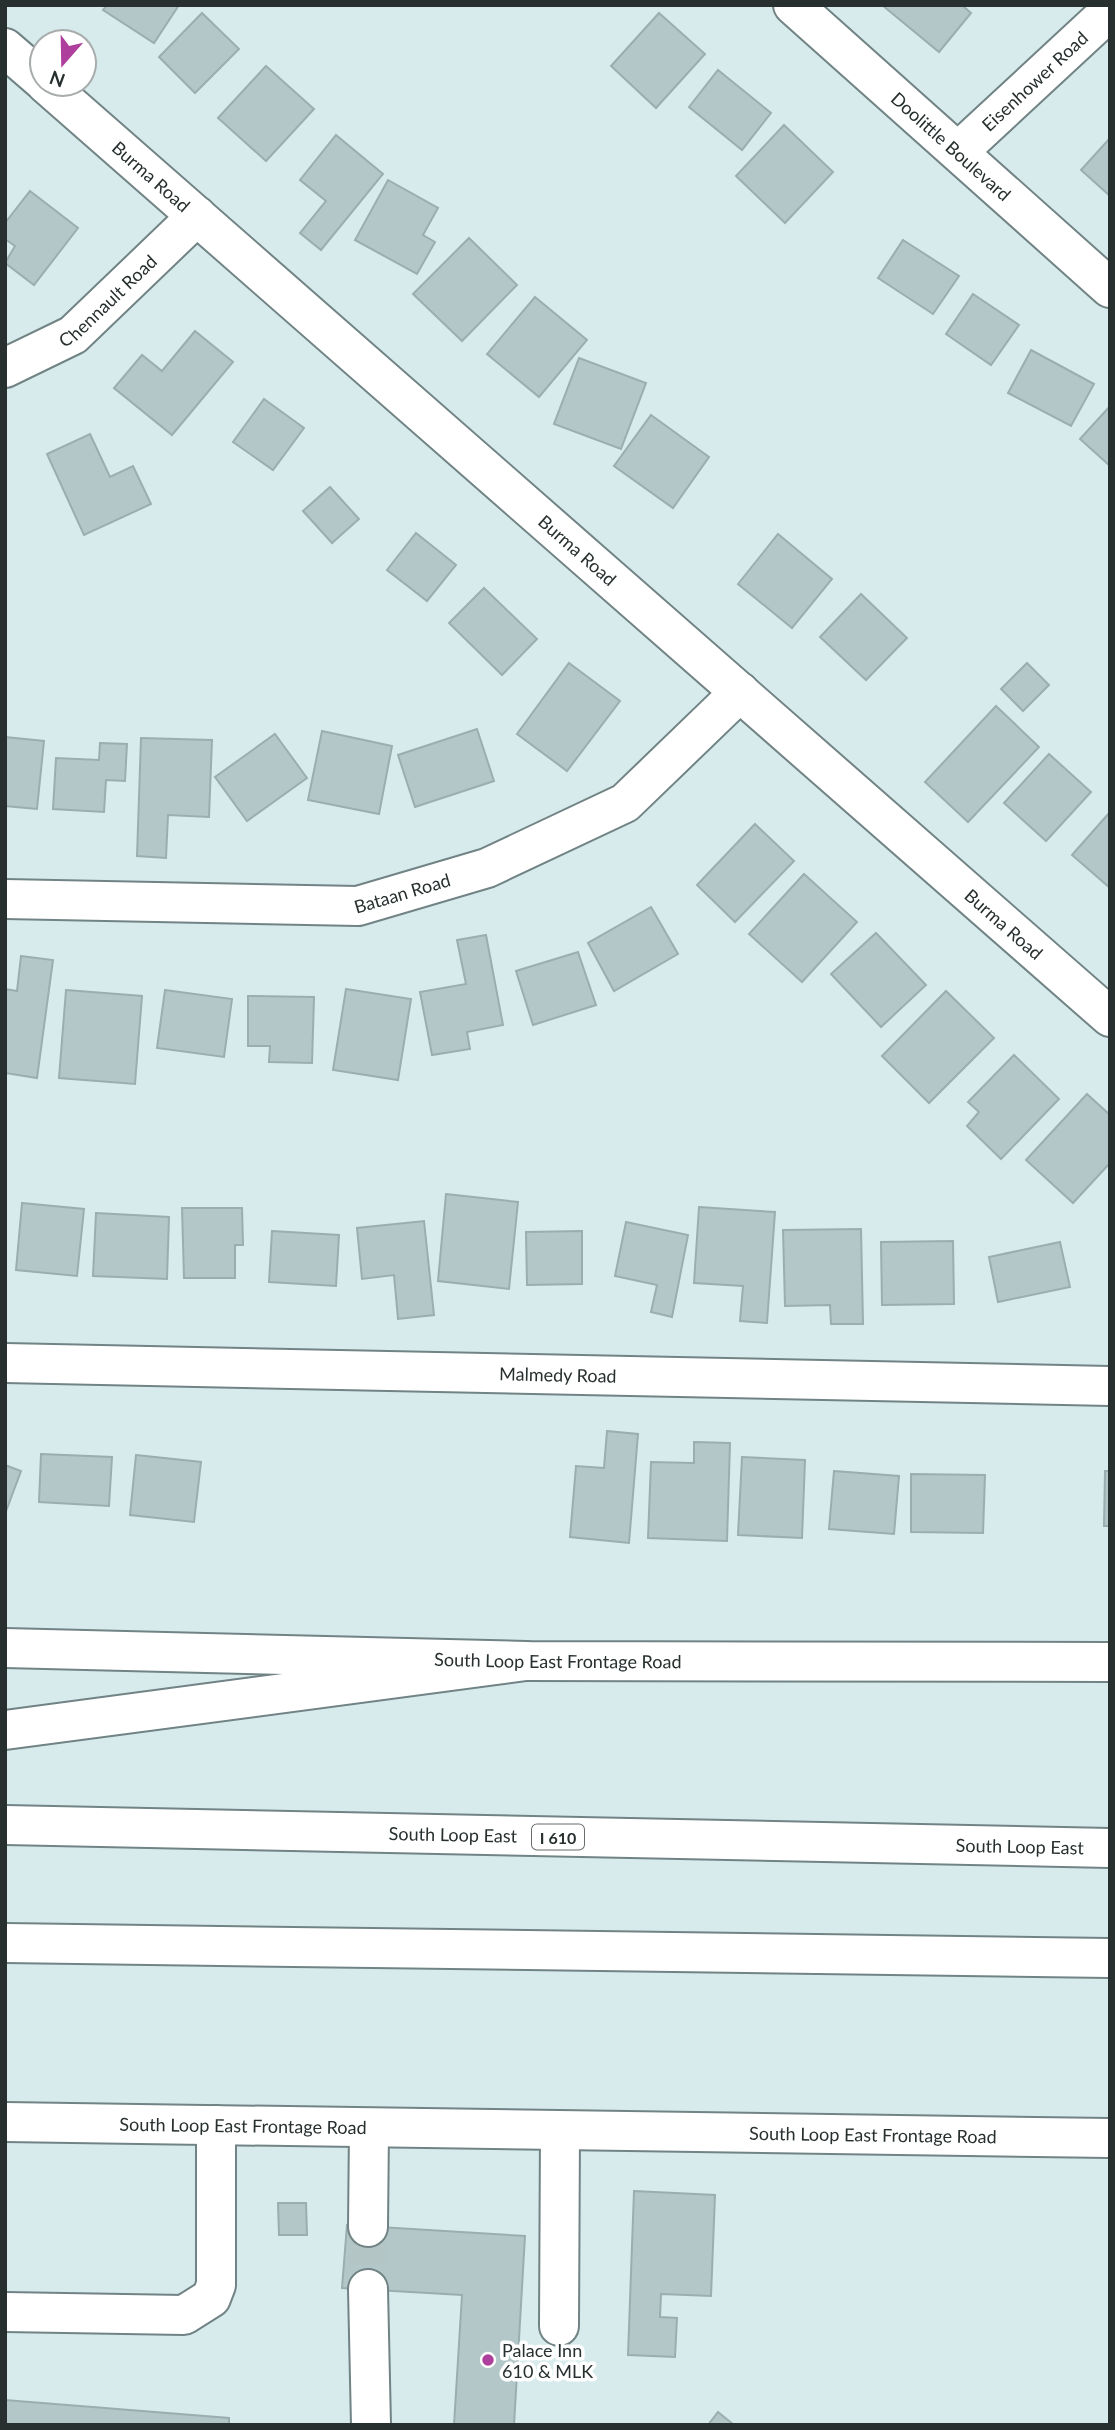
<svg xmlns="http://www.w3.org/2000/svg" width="1115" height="2430" viewBox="0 0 1115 2430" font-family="Lato,sans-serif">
  <rect width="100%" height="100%" fill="#d7ebec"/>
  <!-- building -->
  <g fill="#b3c7c8" stroke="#9baeaf" stroke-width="2">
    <path d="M107,5H179L154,43L103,10Z"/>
    <path d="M882,5H962L971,13L939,52Z"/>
    <path d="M202,13L239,49L195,93L159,57Z"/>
    <path d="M659,13L705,54L656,108L611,66Z"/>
    <path d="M266,66L314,109L266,161L218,118Z"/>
    <path d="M718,70L771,113L742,150L689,107Z"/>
    <path d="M784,125L833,172L785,223L736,176Z"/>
    <path d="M336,135L383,174L321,250L300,233L326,201L300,180Z"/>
    <path d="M1110,138V196L1081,170Z"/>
    <path d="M388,180L438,208L423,235L435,242L417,274L355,240Z"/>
    <path d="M30,191L78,228L34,285L5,263L15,246L5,239V223Z"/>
    <path d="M469,238L517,285L462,341L413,294Z"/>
    <path d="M903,240L959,276L933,314L878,278Z"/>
    <path d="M973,294L1019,325L991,365L946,334Z"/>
    <path d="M535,297L587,340L539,397L487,354Z"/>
    <path d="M195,331L233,362L172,435L114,388L142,355L162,371Z"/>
    <path d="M1031,350L1094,384L1071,426L1008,393Z"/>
    <path d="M579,358L646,383L621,449L554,424Z"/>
    <path d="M264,399L304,428L273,470L233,442Z"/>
    <path d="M1110,406V466L1080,439Z"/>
    <path d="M651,415L709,457L673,508L614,466Z"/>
    <path d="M90,434L110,477L133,466L151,504L84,535L47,454Z"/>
    <path d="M330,487L359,519L332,543L303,511Z"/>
    <path d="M416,533L456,565L427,601L387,570Z"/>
    <path d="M778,534L832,579L792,628L738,584Z"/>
    <path d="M484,588L537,639L502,675L449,623Z"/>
    <path d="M861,594L907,638L866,680L820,637Z"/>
    <path d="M569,663L620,701L567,771L517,734Z"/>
    <path d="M1027,663L1049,685L1023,711L1001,689Z"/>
    <path d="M996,706L1039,747L968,822L925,782Z"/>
    <path d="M477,729L494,781L415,807L398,755Z"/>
    <path d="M322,731L392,746L379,814L308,800Z"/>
    <path d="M275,734L307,778L247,821L215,777Z"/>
    <path d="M5,737L44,741L37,809L5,806Z"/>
    <path d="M141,738L212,740L209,817L168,815L166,858L137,856Z"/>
    <path d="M100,743L127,744L125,781L106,780L104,812L53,809L56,758L99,760Z"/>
    <path d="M1049,754L1091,792L1046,841L1004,803Z"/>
    <path d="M1110,812V888L1072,855Z"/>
    <path d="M755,824L794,861L735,922L697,885Z"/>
    <path d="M804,874L857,922L802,982L749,934Z"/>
    <path d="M651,907L678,954L614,991L588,943Z"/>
    <path d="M876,933L926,985L881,1027L831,974Z"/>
    <path d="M486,935L503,1025L467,1032L470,1049L432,1055L420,992L466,984L457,940Z"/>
    <path d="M578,952L596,1005L533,1025L516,971Z"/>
    <path d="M21,956L53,960L37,1078L5,1073V989L17,991Z"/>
    <path d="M346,989L411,999L398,1080L333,1070Z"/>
    <path d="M66,990L142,996L135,1084L59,1078Z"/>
    <path d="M165,990L232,999L224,1057L157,1048Z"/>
    <path d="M946,991L994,1038L929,1103L882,1056Z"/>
    <path d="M248,996L314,997L312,1063L269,1062L270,1046H248Z"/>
    <path d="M1014,1055L1059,1099L1001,1159L967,1126L979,1112L968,1102Z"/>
    <path d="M1087,1094L1110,1115V1163L1073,1203L1026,1160Z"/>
    <path d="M446,1194L518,1202L509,1289L438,1281Z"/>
    <path d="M22,1203L84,1209L77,1276L16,1270Z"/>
    <path d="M699,1207L775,1212L767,1323L740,1321L743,1286L694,1283Z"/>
    <path d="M182,1208H242L243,1245H235V1278H184Z"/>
    <path d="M96,1213L169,1217L167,1279L93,1276Z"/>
    <path d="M424,1221L434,1315L398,1319L394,1275L362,1279L357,1228Z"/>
    <path d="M626,1222L688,1235L672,1317L651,1312L657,1285L615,1276Z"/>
    <path d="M861,1229L863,1324H831L830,1305L785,1306L783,1230Z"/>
    <path d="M272,1231L339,1235L336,1286L269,1282Z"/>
    <path d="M582,1231V1284L527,1285L526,1232Z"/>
    <path d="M953,1241L954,1304L882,1305L881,1242Z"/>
    <path d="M1060,1242L1070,1287L998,1302L989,1257Z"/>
    <path d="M607,1431L638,1434L629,1543L570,1537L576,1466L604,1468Z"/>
    <path d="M694,1442L730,1443L727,1541L648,1538L651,1462L694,1463Z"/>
    <path d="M41,1454L112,1457L109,1506L39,1502Z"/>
    <path d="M136,1455L201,1462L194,1522L130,1515Z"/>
    <path d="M742,1457L805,1460L802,1538L738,1535Z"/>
    <path d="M5,1465L21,1471L5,1514Z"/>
    <path d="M834,1471L899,1476L894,1534L829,1529Z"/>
    <path d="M1105,1471H1110V1526H1104Z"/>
    <path d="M911,1474L985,1475L983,1533L911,1532Z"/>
    <path d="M634,2191L715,2195L711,2296L661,2294L660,2317L677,2318L675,2357L628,2355Z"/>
    <path d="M278,2203H306L307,2235H279Z"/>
    <path d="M347,2225L525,2236L514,2425H454L462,2295L342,2288Z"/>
    <path d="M5,2400L229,2418V2425H5Z"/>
    <path d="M718,2412L734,2425H708Z"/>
  </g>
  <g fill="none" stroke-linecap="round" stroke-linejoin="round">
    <!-- minor-tunnel -->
    <path stroke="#b4c5c6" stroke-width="38" stroke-dasharray="38 19" stroke-linecap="butt" d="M368,2227V2289"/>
    <defs>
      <g id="minor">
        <path id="s1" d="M793,5L1110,288"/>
        <path d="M5,48L42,80"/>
        <path id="s2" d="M46,84L1110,1017"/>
        <path id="s3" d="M959,151L1110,11"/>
        <path id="s4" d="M5,368L73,335L197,216"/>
        <path id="s5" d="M5,899L358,906L487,868L625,803L740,692"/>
        <path id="s6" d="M5,1363L1110,1386"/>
        <path d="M368,2227L369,2128"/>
        <path d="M368,2289L371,2425"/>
        <path d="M5,2312L184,2315L211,2298L216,2285V2125"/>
        <path d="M559,2326L560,2131"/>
      </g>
      <g id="major">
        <path id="s7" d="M5,1648L526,1661L1110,1662"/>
        <path id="s8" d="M5,2122L1110,2138"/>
      </g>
      <g id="highway">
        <path d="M5,1730L526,1661"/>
        <path id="s9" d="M5,1825L1110,1848"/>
        <path d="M5,1943L1110,1958"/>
      </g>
    </defs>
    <!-- minor casing -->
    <use href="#minor" stroke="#718384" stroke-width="42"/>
    <!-- major casing -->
    <use href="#major" stroke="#718384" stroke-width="42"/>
    <!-- highway casing -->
    <use href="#highway" stroke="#718384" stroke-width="42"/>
    <!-- minor -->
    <use href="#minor" stroke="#fff" stroke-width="38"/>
    <!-- major -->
    <use href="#major" stroke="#fff" stroke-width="38"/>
    <!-- highway -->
    <use href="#highway" stroke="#fff" stroke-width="38"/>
  </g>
  <!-- markers -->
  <circle fill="#ae3f9d" stroke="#fff" stroke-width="2.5" cx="488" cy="2360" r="7"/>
  <g text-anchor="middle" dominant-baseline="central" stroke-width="7" stroke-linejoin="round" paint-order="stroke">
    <!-- shield labels -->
    <rect fill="#fff" stroke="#686d6d" stroke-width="2" x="532" y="1824.5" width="52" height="25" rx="5"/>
    <g font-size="16" font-weight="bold" fill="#272f2f">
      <text x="558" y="1837">I 610</text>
    </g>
    <!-- street labels -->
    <g font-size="18" fill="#272f2f" stroke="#fff">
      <text stroke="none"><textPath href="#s3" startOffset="103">Eisenhower Road</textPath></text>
      <text stroke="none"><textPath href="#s1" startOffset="212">Doolittle Boulevard</textPath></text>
      <text stroke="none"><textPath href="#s2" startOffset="140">Burma Road</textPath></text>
      <text stroke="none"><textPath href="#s4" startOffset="124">Chennault Road</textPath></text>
      <text stroke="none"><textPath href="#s2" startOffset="707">Burma Road</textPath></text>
      <text stroke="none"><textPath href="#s5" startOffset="399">Bataan Road</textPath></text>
      <text stroke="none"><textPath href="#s2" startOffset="1274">Burma Road</textPath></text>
      <text stroke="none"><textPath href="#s6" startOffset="553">Malmedy Road</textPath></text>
      <text stroke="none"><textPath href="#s7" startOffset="553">South Loop East Frontage Road</textPath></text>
      <text stroke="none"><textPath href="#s9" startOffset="448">South Loop East</textPath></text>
      <text stroke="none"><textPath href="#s9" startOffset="1015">South Loop East</textPath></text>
      <text stroke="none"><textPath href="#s8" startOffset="238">South Loop East Frontage Road</textPath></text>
      <text stroke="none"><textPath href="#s8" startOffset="868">South Loop East Frontage Road</textPath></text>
    </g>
    <!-- poi labels -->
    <g font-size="18" fill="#272f2f" stroke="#fff" text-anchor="start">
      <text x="502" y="2350">Palace Inn<tspan x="502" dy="21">610 &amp; MLK</tspan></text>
    </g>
  </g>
  <!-- border -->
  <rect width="1115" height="2430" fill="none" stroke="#272f2f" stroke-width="14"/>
  <!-- north arrow -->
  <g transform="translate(63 63) rotate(200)"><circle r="33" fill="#ffffff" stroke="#a9acac" stroke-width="2"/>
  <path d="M0-5L12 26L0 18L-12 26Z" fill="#ae3f9d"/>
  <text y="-10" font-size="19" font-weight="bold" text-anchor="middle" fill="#272f2f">N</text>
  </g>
</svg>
